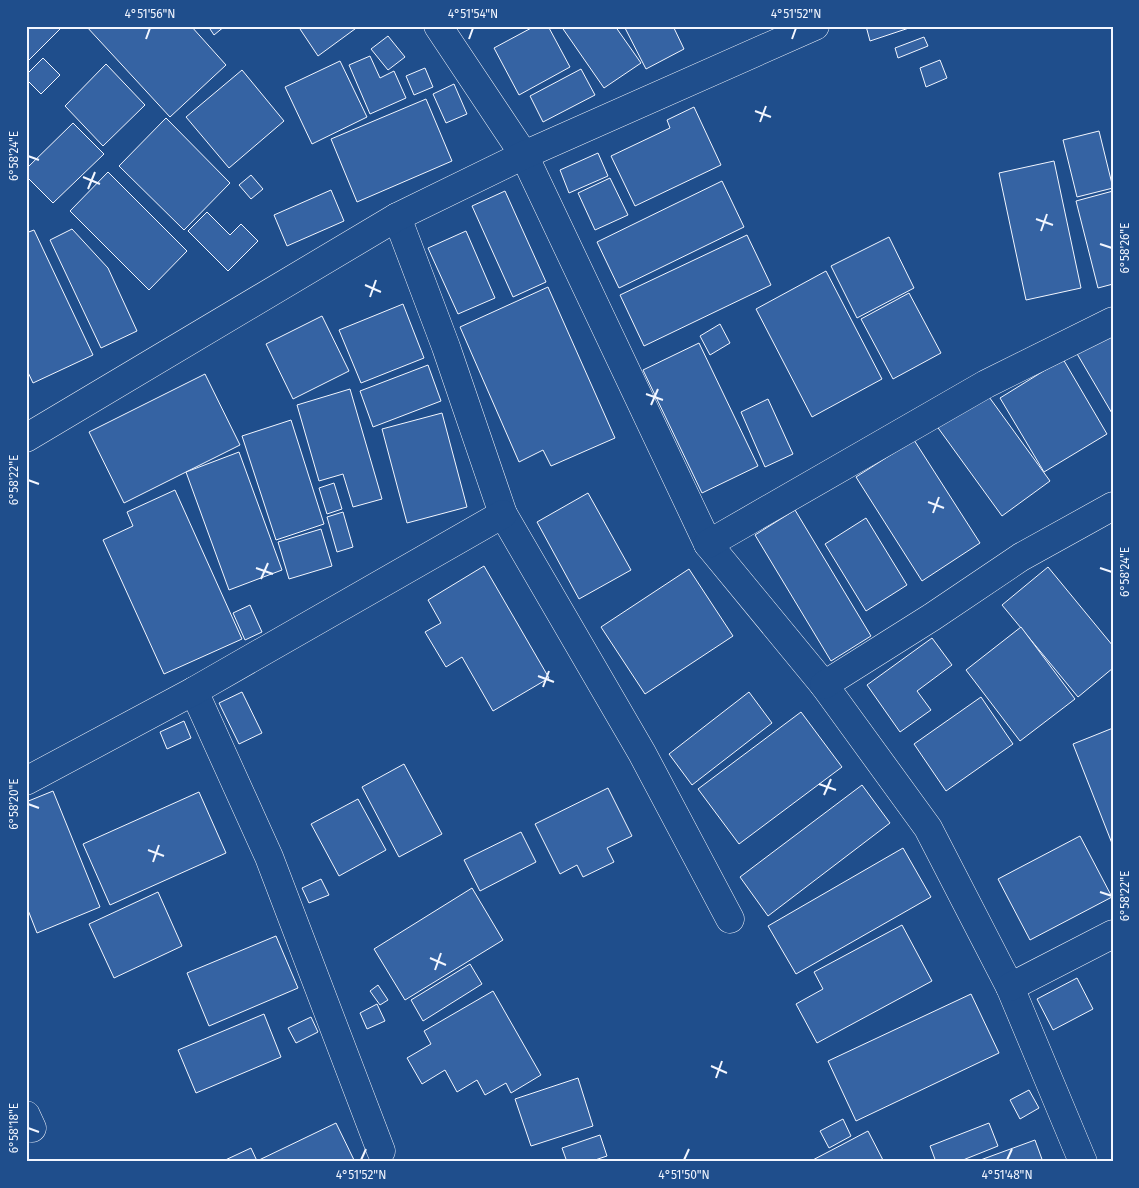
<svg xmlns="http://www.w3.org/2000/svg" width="1139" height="1188" viewBox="0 0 1139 1188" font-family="'Fira Sans',sans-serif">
  <rect width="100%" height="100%" fill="#1f4e8c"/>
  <!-- building -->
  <g fill="#3563a3" stroke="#f2f6ff">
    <path d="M26,26H58L60,29L26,63Z"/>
    <path d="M86,26H191L226,65L170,117Z"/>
    <path d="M208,26H225L214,35Z"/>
    <path d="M298,26H359L318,56Z"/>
    <path d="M535,26H548L570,67L519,95L494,48Z"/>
    <path d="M561,26H615L641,63L604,88Z"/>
    <path d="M624,26H673L684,49L646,69Z"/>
    <path d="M866,26H915L870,41Z"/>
    <path d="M388,36L405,57L388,70L371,49Z"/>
    <path d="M924,37L928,46L898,58L895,48Z"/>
    <path d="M370,56L380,78L394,71L406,98L370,114L349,65Z"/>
    <path d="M43,58L60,75L41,94L26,79V75Z"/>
    <path d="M940,60L947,78L926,87L920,68Z"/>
    <path d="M340,61L367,117L312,144L285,87Z"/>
    <path d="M106,64L145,105L103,146L65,106Z"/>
    <path d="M425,68L433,87L414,95L406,76Z"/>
    <path d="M581,69L595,95L543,122L530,96Z"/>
    <path d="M242,70L284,121L229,168L186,117Z"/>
    <path d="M454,84L467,114L446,123L433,94Z"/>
    <path d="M426,99L452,161L357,202L331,139Z"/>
    <path d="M694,107L721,165L635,206L611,156L670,128L667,120Z"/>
    <path d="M166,118L230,183L184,230L119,166Z"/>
    <path d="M73,123L104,154L53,203L26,176V169Z"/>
    <path d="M1099,131L1113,188L1077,197L1063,140Z"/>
    <path d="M598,153L608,176L569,193L560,170Z"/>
    <path d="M1054,161L1081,288L1026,300L999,173Z"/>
    <path d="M108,172L187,251L149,290L70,211Z"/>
    <path d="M251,175L263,189L251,199L239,185Z"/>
    <path d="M610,178L628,215L595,230L578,193Z"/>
    <path d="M722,181L744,227L619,288L597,242Z"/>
    <path d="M331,190L344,221L287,246L274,215Z"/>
    <path d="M505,191L546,282L513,297L472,206Z"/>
    <path d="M1113,191V284L1098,288L1076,201Z"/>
    <path d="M207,212L230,235L241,224L258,241L228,271L188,231Z"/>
    <path d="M72,229L108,268L137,331L101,348L50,240Z"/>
    <path d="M34,230L93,355L33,383L26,368V233Z"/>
    <path d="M466,231L495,298L458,314L428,248Z"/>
    <path d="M747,235L771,285L644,346L620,295Z"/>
    <path d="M889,237L914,288L857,318L831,266Z"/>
    <path d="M826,271L882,379L812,417L756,309Z"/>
    <path d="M548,287L615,438L551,466L543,450L519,462L460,327Z"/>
    <path d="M909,293L941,353L893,379L861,319Z"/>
    <path d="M403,304L424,358L361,383L339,330Z"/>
    <path d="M322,316L349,371L293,399L266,344Z"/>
    <path d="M720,324L730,343L710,355L700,336Z"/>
    <path d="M1113,331V415L1076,352Z"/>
    <path d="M699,343L758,466L702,493L643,370Z"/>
    <path d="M1063,359L1107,434L1044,472L1000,398Z"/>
    <path d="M428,365L441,401L373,427L360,391Z"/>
    <path d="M205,374L240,445L124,503L89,432Z"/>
    <path d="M350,389L382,499L353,507L343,474L319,481L297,405Z"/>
    <path d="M984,390L1050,481L1002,516L936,425Z"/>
    <path d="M768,399L793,454L765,467L741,412Z"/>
    <path d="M442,413L467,507L407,523L382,429Z"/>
    <path d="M291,420L324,524L276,540L242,436Z"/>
    <path d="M914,440L980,543L922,581L856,477Z"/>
    <path d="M239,452L282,570L229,590L186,472Z"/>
    <path d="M334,483L342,509L327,514L319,488Z"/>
    <path d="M175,490L242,639L164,674L103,540L133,526L127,512Z"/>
    <path d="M588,493L631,570L579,599L537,522Z"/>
    <path d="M795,510L871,636L831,661L755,535Z"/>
    <path d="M343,512L353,547L337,552L327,517Z"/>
    <path d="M866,518L907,585L866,611L825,544Z"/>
    <path d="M321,529L332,566L289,579L278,542Z"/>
    <path d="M484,566L549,678L493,711L462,657L446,667L425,632L441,623L428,600Z"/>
    <path d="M1048,567L1113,646V668L1078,697L1002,605Z"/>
    <path d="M689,569L733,636L645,694L601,627Z"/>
    <path d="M250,605L262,632L245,640L233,613Z"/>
    <path d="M1021,627L1075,699L1020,741L966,670Z"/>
    <path d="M932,638L952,665L917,691L931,710L900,732L867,685Z"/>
    <path d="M242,692L262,733L239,744L219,703Z"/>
    <path d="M749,692L772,723L692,785L669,754Z"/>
    <path d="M981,697L1013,744L946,791L914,744Z"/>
    <path d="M801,712L842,767L739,844L698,789Z"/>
    <path d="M184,721L191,738L167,749L160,732Z"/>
    <path d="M1113,728V846L1073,744Z"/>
    <path d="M404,764L442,834L399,857L362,787Z"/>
    <path d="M862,785L890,823L768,916L740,877Z"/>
    <path d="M608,788L632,836L607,848L614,862L583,877L577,865L560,874L535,824Z"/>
    <path d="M53,791L100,907L37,933L26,905V802Z"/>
    <path d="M199,792L226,853L110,905L83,844Z"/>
    <path d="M358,799L386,850L339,876L311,824Z"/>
    <path d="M521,832L536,862L480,891L464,860Z"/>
    <path d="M1080,836L1112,897L1030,940L998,879Z"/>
    <path d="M903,848L931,897L796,974L768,926Z"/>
    <path d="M321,879L329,895L309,903L302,888Z"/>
    <path d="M472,888L503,940L405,1000L374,949Z"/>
    <path d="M158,892L182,946L114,978L89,924Z"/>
    <path d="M902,925L932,981L817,1043L796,1004L823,989L814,972Z"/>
    <path d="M276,936L298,988L209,1026L187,973Z"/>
    <path d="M470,964L482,984L423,1021L411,1000Z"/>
    <path d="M1077,978L1093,1009L1053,1030L1037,999Z"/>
    <path d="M378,985L388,1000L380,1005L370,991Z"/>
    <path d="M493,991L541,1075L511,1093L506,1083L485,1095L477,1080L457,1092L445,1070L422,1084L407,1058L431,1044L424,1031Z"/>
    <path d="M971,994L999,1053L856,1121L828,1061Z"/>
    <path d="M377,1004L385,1021L367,1029L360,1013Z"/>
    <path d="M264,1014L281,1057L196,1093L178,1050Z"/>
    <path d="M311,1017L318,1032L296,1043L288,1028Z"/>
    <path d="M578,1078L593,1126L531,1146L515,1099Z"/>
    <path d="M1029,1090L1039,1108L1020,1119L1010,1100Z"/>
    <path d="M843,1119L851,1136L829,1148L820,1131Z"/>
    <path d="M336,1123L355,1162H221L251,1148L257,1161Z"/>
    <path d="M989,1123L998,1146L958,1162H936L930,1146Z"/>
    <path d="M868,1131L884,1162H809Z"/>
    <path d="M600,1135L607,1156L589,1162H567L562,1148Z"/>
    <path d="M1035,1140L1043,1162H975Z"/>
  </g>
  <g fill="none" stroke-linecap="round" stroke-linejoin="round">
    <defs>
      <g id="minor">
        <path d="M438,26L524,155L708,544L824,685L928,828L1010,987L1083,1162"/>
        <path d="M397,217L446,347L503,514L642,753L730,919"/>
        <path d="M26,438L397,217L524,155L815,26"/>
        <path d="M708,544L986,384L1113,321"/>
        <path d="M824,685L932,617L1021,557L1113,506"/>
        <path d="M194,691L269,857L381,1151"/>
        <path d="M26,781L194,691L503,514"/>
        <path d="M1010,987L1113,934"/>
        <path d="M26,1115L32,1128"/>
      </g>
    </defs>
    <!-- minor casing -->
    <use href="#minor" stroke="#f2f6ff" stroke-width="29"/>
    <!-- minor -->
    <use href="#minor" stroke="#1f4e8c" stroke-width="28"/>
  </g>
  <!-- ticks -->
  <path fill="none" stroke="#f2f6ff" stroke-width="2" d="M146,39L150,28M469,39L473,28M792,39L796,28M755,111L771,117M760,122L766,106M28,156L39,160M83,177L100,184M88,189L95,172M1036,219L1053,225M1041,231L1047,214M1100,244L1112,248M365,285L381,292M370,297L376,280M646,394L663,400M651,405L658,389M28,480L39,484M928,502L944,508M933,513L939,497M256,568L273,574M1100,568L1112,572M261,579L268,563M538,676L554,682M543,687L549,671M819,784L836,790M824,795L831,779M28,804L39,808M148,850L164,856M153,862L159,845M1100,892L1112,896M430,958L446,965M435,970L441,953M711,1066L727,1073M716,1078L722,1061M28,1128L39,1132M361,1160L366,1149M684,1160L689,1149M1007,1160L1012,1149"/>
  <!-- border -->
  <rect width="1139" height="1188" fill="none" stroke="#1f4e8c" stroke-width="55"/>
  <rect x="28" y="28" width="1084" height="1132" fill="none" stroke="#f2f6ff" stroke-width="2"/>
  <g font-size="12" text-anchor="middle" fill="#f2f6ff">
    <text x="150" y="18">4°51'56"N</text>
    <text x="473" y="18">4°51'54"N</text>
    <text x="796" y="18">4°51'52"N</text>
    <text transform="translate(14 156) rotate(-90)" y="4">6°58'24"E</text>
    <text transform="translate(1125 248) rotate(-90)" y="4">6°58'26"E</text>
    <text transform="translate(14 480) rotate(-90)" y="4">6°58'22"E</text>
    <text transform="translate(1125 572) rotate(-90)" y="4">6°58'24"E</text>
    <text transform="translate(14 804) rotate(-90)" y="4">6°58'20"E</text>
    <text transform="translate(1125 896) rotate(-90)" y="4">6°58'22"E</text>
    <text transform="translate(14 1128) rotate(-90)" y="4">6°58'18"E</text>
    <text x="361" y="1179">4°51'52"N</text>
    <text x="684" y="1179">4°51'50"N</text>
    <text x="1007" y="1179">4°51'48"N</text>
  </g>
</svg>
